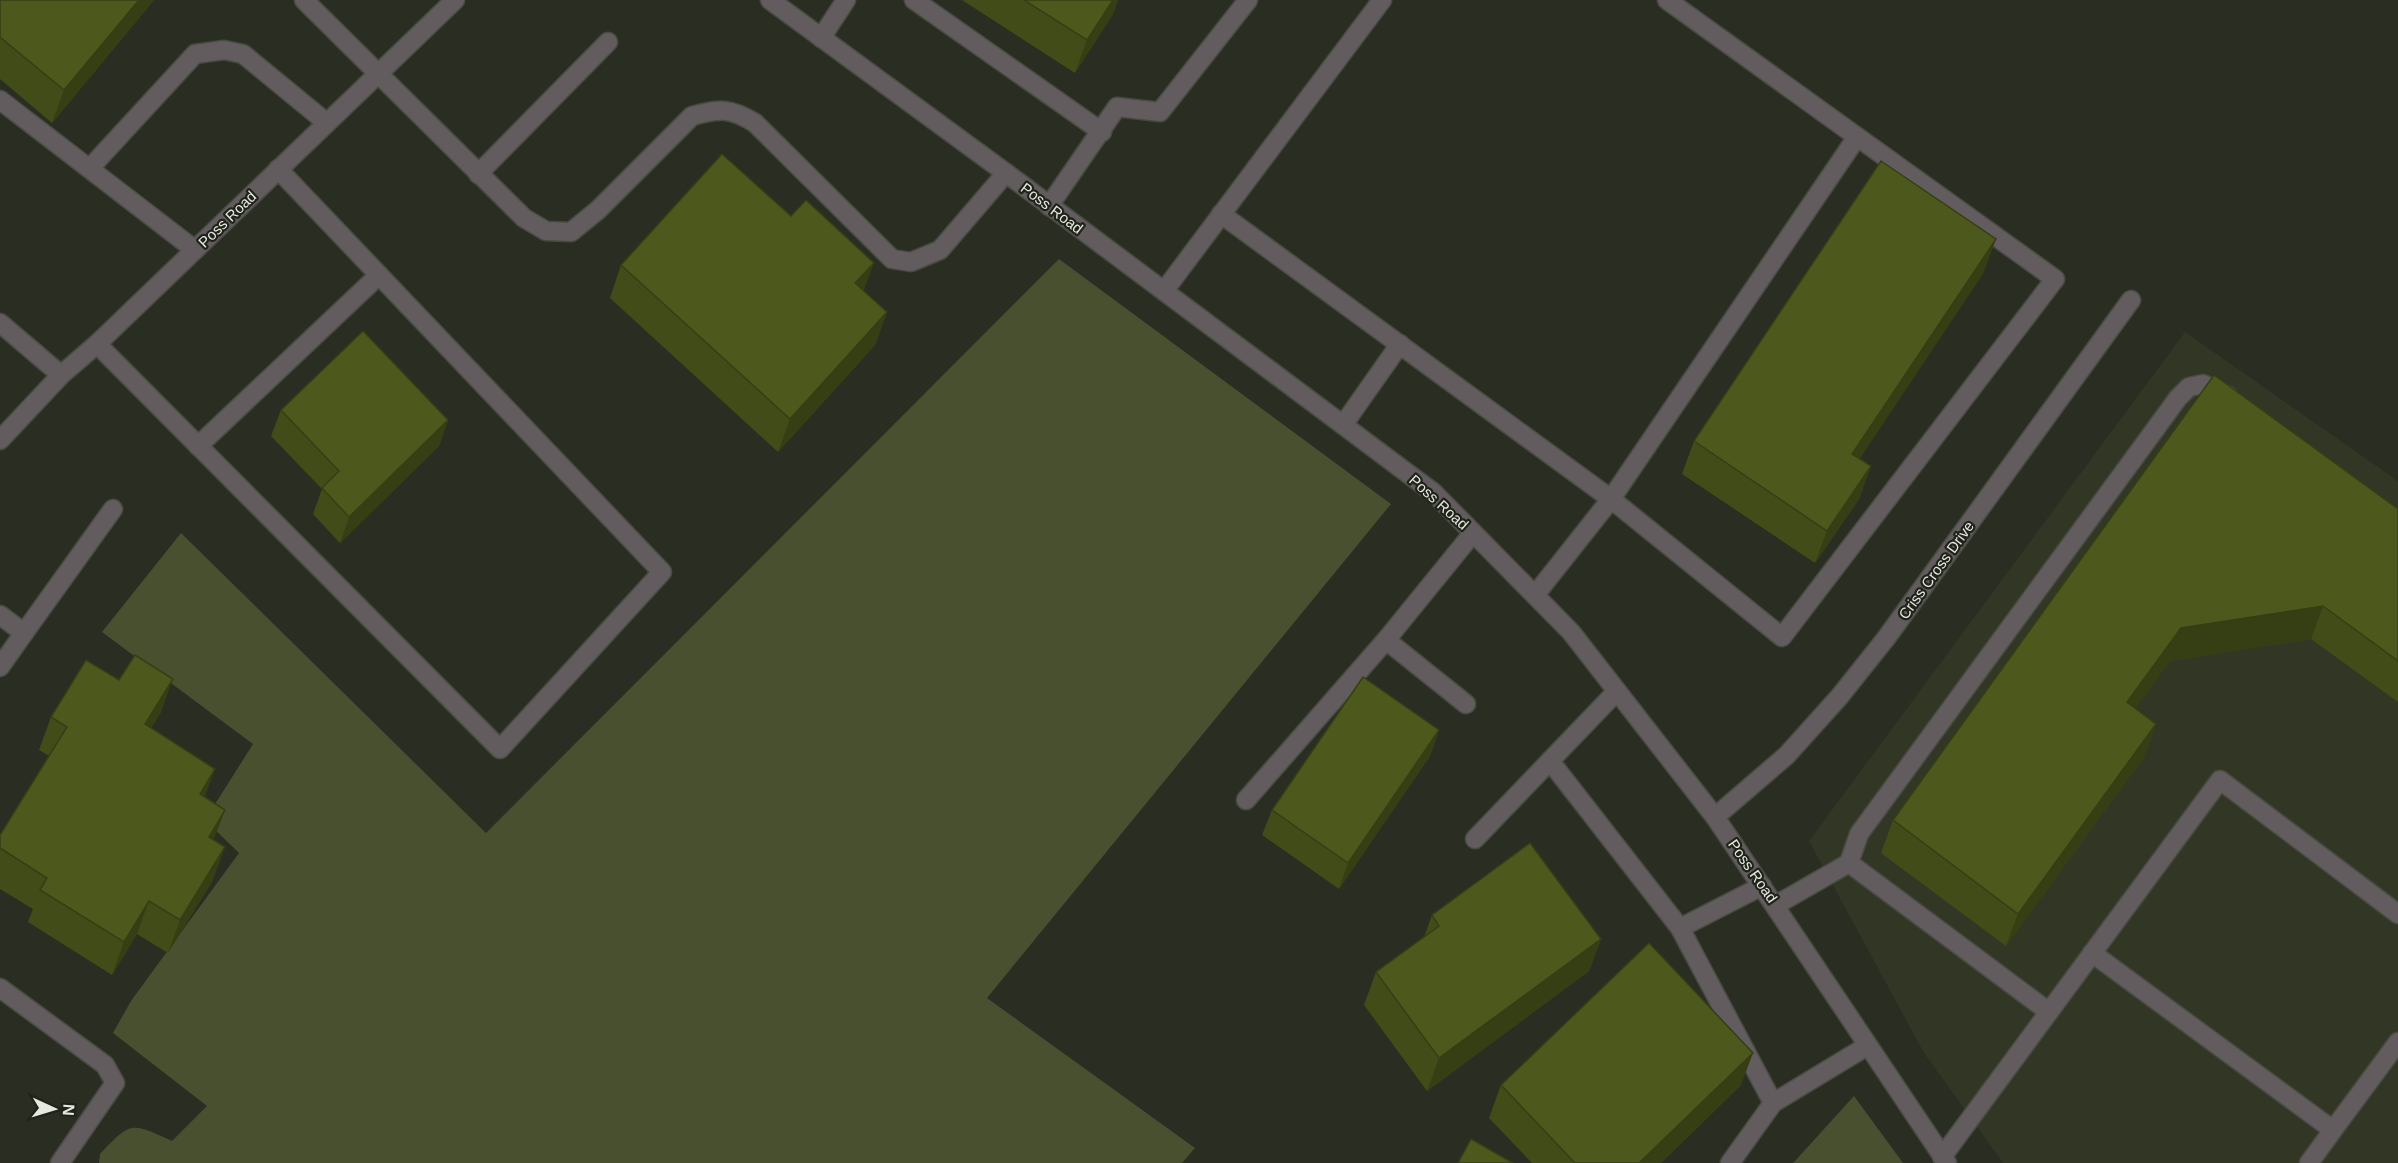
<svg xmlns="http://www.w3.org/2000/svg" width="2398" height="1163" viewBox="0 0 2398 1163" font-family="Helvetica,sans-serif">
  <rect width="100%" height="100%" fill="#2a2d22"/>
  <!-- built -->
  <path fill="#323625" d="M2185,332L2398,481V1163H2003L1924,1053L1809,841Z"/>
  <!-- green -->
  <g fill="#49502f">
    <path d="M1059,259L1391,504L987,998L1195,1148L1182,1163H99L100,1154C131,1121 131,1122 172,1141L207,1106L113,1033L131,1001L239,853L205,820L253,744L102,632L181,533L486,833Z"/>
    <path d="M1854,1096L1903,1163H1793L1795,1161Z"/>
  </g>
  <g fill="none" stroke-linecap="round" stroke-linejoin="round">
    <defs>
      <g id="minor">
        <path d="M304,0L524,218L546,231L571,232L598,210L692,116C719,108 731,108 755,123L892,259L911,262L940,250L1006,173"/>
        <path d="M770,0L1006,173L1434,493L1571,632L1715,817L1947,1163"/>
        <path d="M914,0L1102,132"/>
        <path d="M821,38L846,0"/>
        <path d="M0,100L195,250"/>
        <path d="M90,168L195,54L224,50L243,54L327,123"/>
        <path d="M478,174L608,42"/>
        <path d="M1049,206L1117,107L1160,112L1248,0"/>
        <path d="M1221,214L1611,499L1857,137"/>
        <path d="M1164,291L1382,0"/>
        <path d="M0,323L61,375"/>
        <path d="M97,344L500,749L662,572L278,169"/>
        <path d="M1343,425L1400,344"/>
        <path d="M0,440L61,375L97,344L455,0"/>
        <path d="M198,446L379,275"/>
        <path d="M1535,595L1611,499L1782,637L2055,279L1667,0"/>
        <path d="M0,615L24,633L0,667"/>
        <path d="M24,633L113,509"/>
        <path d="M1386,640L1466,704"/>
        <path d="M1550,761L1680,928L1773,1103"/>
        <path d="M1246,800L1386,640L1473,533"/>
        <path d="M1715,817L1787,755L1840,696L1887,637L2131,300"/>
        <path d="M1475,839L1617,691"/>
        <path d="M1849,863L1859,834L2178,398L2189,387L2203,384L2228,396"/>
        <path d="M1776,905L1849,863L2049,1012"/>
        <path d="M1680,928L1762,886"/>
        <path d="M2092,953L2333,1130L2309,1163"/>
        <path d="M0,988L105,1065L115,1083L60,1163"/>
        <path d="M2333,1130L2398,1042"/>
        <path d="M1942,1157L2220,780L2398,914"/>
        <path d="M1730,1163L1773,1103L1867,1046"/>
      </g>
    </defs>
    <!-- minor casing -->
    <use href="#minor" stroke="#484b41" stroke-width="21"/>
    <!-- minor -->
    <use href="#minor" stroke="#625c5f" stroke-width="18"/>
  </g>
  <!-- wall -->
  <g fill="#424c19">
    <path d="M0,0H154L52,123L0,79Z"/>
    <path d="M962,0H1118L1113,14L1075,73Z"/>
    <path d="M621,265L864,291L887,312L875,345L778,452L610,298Z"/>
    <path d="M1984,272L1859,459L1871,466L1859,499L1815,563L1682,474L1694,441Z"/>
    <path d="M281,410L448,420L439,446L340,543L313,514L322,489L271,436Z"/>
    <path d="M2398,509V702L2311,639L2170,661L2135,708L2156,724L2144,757L2006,946L1881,853L1893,820Z"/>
    <path d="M161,712L151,728L205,797L214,840L213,880L168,953L137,934L112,975L28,922L33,909L0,889V848L49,756L39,750L51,717Z"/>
    <path d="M1439,730L1430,756L1339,889L1262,835L1272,810Z"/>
    <path d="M1432,915L1601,939L1589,971L1427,1091L1364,1005L1376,972L1424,937Z"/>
    <path d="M1501,1085H1741L1661,1163H1532L1489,1118Z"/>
  </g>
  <!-- shaded-wall -->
  <g fill="#363e14">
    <path d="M139,0H154L52,123L64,90Z"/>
    <path d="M1113,0H1118L1113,14L1075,73L1087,40Z"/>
    <path d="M1996,239L1984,272L1841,487L1852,454Z"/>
    <path d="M874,263L862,295L855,283Z"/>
    <path d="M887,312L875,345L778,452L790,419Z"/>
    <path d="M448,420L439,446L340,543L349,517Z"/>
    <path d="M1871,466L1859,499L1815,563L1827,531Z"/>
    <path d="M2323,606L2311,639L2170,661L2115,735L2127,702L2181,628Z"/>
    <path d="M173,679L161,712L133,757L145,724Z"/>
    <path d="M2156,724L2144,757L2006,946L2018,914Z"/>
    <path d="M1439,730L1430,756L1339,889L1348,863Z"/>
    <path d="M215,769L203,802L200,794Z"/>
    <path d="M225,810L213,842L209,837Z"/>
    <path d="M225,847L213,880L168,953L180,920Z"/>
    <path d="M149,901L137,934L112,975L124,942Z"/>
    <path d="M1601,939L1589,971L1427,1091L1439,1058Z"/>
    <path d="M1753,1053L1741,1085L1661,1163H1639Z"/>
  </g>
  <!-- building -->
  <g fill="#4d581d" stroke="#363e14" stroke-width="1.5">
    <path d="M0,0H139L64,90L0,37Z"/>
    <path d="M1024,0H1113L1087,40Z"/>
    <path d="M722,154L791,216L806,200L874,263L855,283L887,312L790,419L621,265Z"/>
    <path d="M1881,161L1996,239L1852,454L1871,466L1827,531L1694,441Z"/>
    <path d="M363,331L448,420L349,517L322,488L339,471L281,410Z"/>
    <path d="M2214,375L2398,509V661L2323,606L2181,628L2127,702L2156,724L2018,914L1893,820Z"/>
    <path d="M135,655L173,679L145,724L215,769L200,794L225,810L209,837L225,847L180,920L149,901L124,942L40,890L47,878L0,848V835L67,727L51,717L86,660L119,680Z"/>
    <path d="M1363,677L1439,730L1348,863L1272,810Z"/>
    <path d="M1530,843L1601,939L1439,1058L1376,972L1439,926L1432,915Z"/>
    <path d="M1649,943L1753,1053L1639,1163H1575L1501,1085Z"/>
    <path d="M1471,1139L1513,1163H1458Z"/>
  </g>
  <g text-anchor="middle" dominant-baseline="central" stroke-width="4.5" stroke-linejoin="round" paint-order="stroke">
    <!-- street labels -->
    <g font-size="15" fill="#e6e8e1" stroke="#202319">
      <text transform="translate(1052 208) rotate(37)">Poss Road</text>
      <text transform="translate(227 219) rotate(-44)">Poss Road</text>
      <text transform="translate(1439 502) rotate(42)">Poss Road</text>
      <text transform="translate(1936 570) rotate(-54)">Criss Cross Drive</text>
      <text transform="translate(1753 871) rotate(55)">Poss Road</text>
    </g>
  </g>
  <!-- north arrow -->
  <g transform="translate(54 1109) rotate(94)" stroke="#202319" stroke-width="4.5" paint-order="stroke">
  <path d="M0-4.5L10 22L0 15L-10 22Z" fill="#e6e8e1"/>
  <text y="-9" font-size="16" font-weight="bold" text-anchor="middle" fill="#e6e8e1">N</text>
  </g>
</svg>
